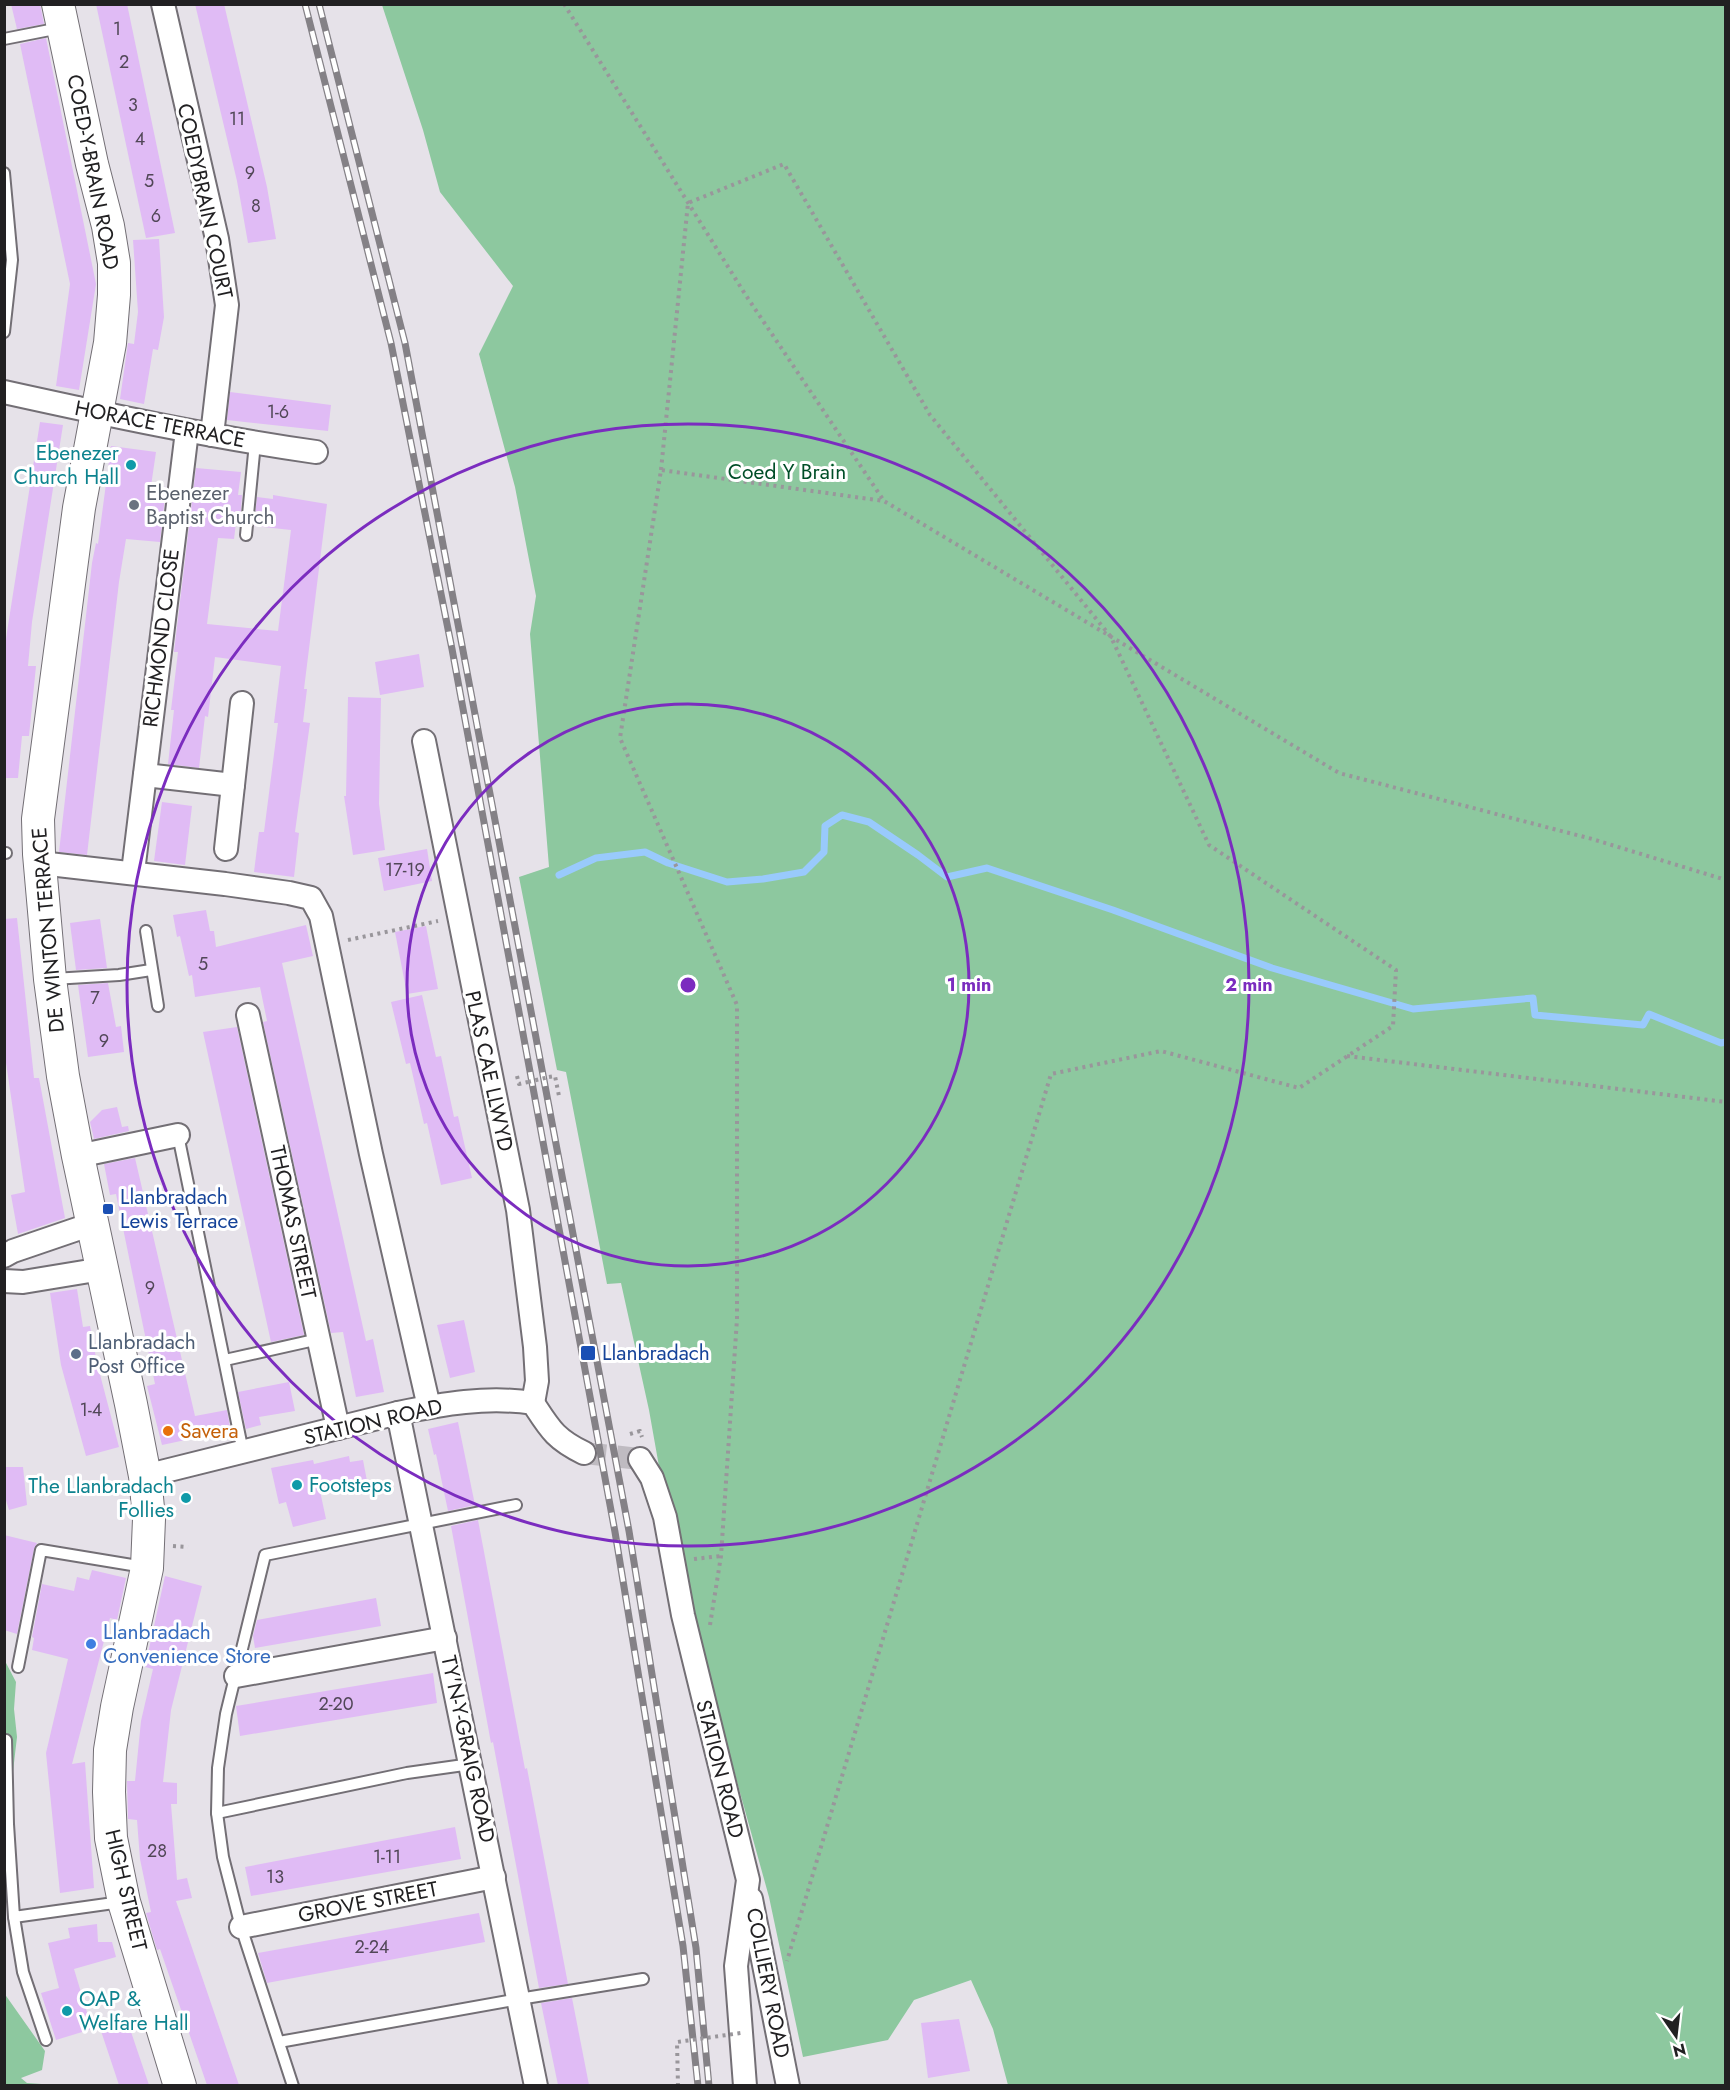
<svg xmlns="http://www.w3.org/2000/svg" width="1730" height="2090" viewBox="0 0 1730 2090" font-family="Jost,sans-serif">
  <rect width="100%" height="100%" fill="#e6e2e9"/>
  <!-- green -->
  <g fill="#8dc89f">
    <path d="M382,5H1725V2085H1008L993,2029L971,1980L914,2000L888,2040L803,2057L769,1897L711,1688L663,1489L649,1410L621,1283L607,1284L566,1072L557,1070L519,877L549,867L530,634L536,596L515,487L479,354L513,286L440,192L423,130Z"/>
    <path d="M5,1661L16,1682L14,1709L17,1737L12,1780L5,1789Z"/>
    <path d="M4,1993L45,2051L42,2070L21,2078L27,2083L56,2085H5Z"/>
  </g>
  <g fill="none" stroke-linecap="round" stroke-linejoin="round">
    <!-- stream -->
    <path stroke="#99cafc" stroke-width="7" d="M559,875L596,858L645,852L668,863L727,882L763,879L804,872L824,852L825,826L842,815L869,822L918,855L947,877L987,868L1113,910L1272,968L1413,1009L1533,998L1535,1015L1643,1025L1649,1014L1721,1043L1726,1042"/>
  </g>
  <!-- building -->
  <g fill="#e0bbf5">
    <path d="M11,4H40L44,24L17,29Z"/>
    <path d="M96,4H127L175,233L146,238Z"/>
    <path d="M195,4H224L267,187L276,239L248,243L237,181Z"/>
    <path d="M46,38L96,284L79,390L56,386L70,284L20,44Z"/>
    <path d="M159,239L164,317L158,350L153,349L144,404L120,399L128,343L134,344L138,312L133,240Z"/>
    <path d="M230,392L331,405L328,431L227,420Z"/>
    <path d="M40,422L63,425L32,622L28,666H36L29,736H22L18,778H4V656L7,632Z"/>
    <path d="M111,446L156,452L151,486L166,487L160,542L126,539L119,582L87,855L59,852L92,563L96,543L98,544Z"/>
    <path d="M196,468L241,472L238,495H242L240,524L236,523L234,539L218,538L207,624L278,631L291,530L254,526L257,497L273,499V495L327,504L304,689H307L303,722L310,723L295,832L299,833L294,877L254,872L259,832H264L278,723H274L281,666L215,657L208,717L205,716L199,768L168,764L174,710H171L178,652H174Z"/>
    <path d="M419,654L424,687L380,695L375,662Z"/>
    <path d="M348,697L381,698L379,804L385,850L353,855L344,796H346Z"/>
    <path d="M162,802L192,806L185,865L154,861Z"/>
    <path d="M427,849L432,881L384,891L378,858Z"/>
    <path d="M206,910L210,931H214L216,947L306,925L313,956L282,963L366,1341L373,1339L384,1392L356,1397L343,1332L331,1333L263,1022L267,1021L260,987L195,997L192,975L189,976L180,936L177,937L173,915Z"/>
    <path d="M17,918L34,1078H39L65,1218L18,1234L11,1195L25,1192L4,1049V919Z"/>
    <path d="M100,919L107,968L76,970L70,923Z"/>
    <path d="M426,926L438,989L407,994L395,932Z"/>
    <path d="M108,983L116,1027L121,1026L124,1052L88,1057L78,985Z"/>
    <path d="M422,995L436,1057L441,1056L454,1117L458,1116L472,1178L441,1185L427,1123L424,1124L410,1063L406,1064L391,1002Z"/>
    <path d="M237,1027L304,1335L271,1342L203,1032Z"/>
    <path d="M117,1107L122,1127L128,1126L129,1131L94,1139L90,1122L102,1110Z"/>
    <path d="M135,1158L195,1416L227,1410L231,1433L209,1437V1435L162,1445L147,1386L155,1384L116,1194L110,1195L104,1164Z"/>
    <path d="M77,1289L83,1327L90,1326L97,1363L119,1447L86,1456L61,1365L50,1293Z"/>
    <path d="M464,1320L475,1372L450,1378L437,1325Z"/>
    <path d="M289,1382L295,1411L259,1417L261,1425L246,1429L238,1392Z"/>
    <path d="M458,1422L475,1505L448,1511L436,1454L434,1455L428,1429Z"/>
    <path d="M349,1456L350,1462L363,1460L367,1481L320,1491L326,1519L293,1527L286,1502L279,1504L271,1468L313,1460L314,1464Z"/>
    <path d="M4,1467H23L27,1505L9,1510L4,1494Z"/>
    <path d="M478,1520L525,1769L527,1768L568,1984L539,1988L493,1742L491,1743L451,1526Z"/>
    <path d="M4,1535L37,1543L34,1549L17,1634L4,1630Z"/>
    <path d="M92,1570L126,1578L117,1620L110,1618L72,1764L85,1762L94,1888L60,1893L46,1753L68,1659L32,1650L34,1638L32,1637L42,1584L74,1591L77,1577L89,1580Z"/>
    <path d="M165,1576L202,1586L171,1710L163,1782L177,1783V1804H171L177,1880L187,1878L192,1898L176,1901L239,2085H207L160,1949L157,1950L146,1913L151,1912L140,1859L137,1820L128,1819L127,1781H135L141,1721L153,1669L145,1667Z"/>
    <path d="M376,1598L381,1626L255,1648L253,1636L257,1620Z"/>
    <path d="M433,1673L437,1703L240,1736L236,1706Z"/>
    <path d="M455,1827L461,1859L251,1896L245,1867Z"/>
    <path d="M479,1913L485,1942L267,1983L258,1953Z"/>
    <path d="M97,1924L98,1942H112L116,1957L74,1969L92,2029L56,2040L41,1993L59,1988L48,1943L70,1938L68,1928Z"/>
    <path d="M572,1998L589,2085H558L541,2003Z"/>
    <path d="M959,2019L970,2071L928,2078L921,2023Z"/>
    <path d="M128,2023L149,2085H119L101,2031Z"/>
  </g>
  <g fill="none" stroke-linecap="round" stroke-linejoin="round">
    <!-- street-tunnel -->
    <path stroke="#bfbbc1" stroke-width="22" stroke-dasharray="22 11" stroke-linecap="butt" d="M584,1453L640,1459"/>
    <defs>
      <g id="lane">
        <path d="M4,39L60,28"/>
        <path d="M4,173L12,260L4,332"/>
        <path d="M246,535L255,443"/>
        <path d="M4,853H6"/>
        <path d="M146,931L158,1006"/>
        <path d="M53,979L119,975L151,970"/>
        <path d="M178,1135L243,1452"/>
        <path d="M225,1360L319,1339"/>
        <path d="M18,1667L41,1550L144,1567"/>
        <path d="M6,1740L8,1824L14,1917L121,1902"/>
        <path d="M217,1813L407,1773L471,1764"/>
        <path d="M14,1917L23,1972L46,2040"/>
        <path d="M279,2042L519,1999L643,1979"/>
        <path d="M293,2086L241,1927L223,1857L217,1813L218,1768L226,1714L265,1555L516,1505"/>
      </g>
      <g id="street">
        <path d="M163,4L217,239L227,305L212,435"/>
        <path d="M4,392C108,415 211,437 316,452"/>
        <path d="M424,741L518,1210L535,1347L537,1381L533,1403"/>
        <path d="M145,775L233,785"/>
        <path d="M226,849L242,703"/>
        <path d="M40,863L225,884L289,893L311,898L321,916L371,1154L429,1407"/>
        <path d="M133,872L187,431"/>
        <path d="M248,1015L338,1428"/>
        <path d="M78,1156L178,1135"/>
        <path d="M4,1256L13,1251L92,1224"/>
        <path d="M4,1281L23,1282L102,1269"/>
        <path d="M398,1413L536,2086"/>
        <path d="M640,1459L652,1478L665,1517L683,1615L748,1880L736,1966L745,2086"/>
        <path d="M145,1476L398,1413C442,1404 487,1396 533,1403C550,1429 555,1439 584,1453"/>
        <path d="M236,1676L445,1638"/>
        <path d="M751,1899L788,2086"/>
        <path d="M241,1927L494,1877"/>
      </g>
      <path id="secondary" d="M58,4L92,164L108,226L114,263V295L110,343L79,508L44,773L38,819L39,854L50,979L63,1076L78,1156L131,1404L145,1476L149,1519L147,1568L117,1707L110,1750L109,1792L111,1838L124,1902L180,2086"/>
    </defs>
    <!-- lane casing -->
    <use href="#lane" stroke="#736f75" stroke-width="14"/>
    <!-- street casing -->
    <use href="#street" stroke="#736f75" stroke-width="26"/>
    <!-- secondary casing -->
    <use href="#secondary" stroke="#736f75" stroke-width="34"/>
    <!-- path -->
    <g stroke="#99969b" stroke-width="4" stroke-dasharray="3 4.5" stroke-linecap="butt">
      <path d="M564,4L745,294L884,501"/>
      <path d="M661,470L688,203L784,164L930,415L1111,637L1209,845L1396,970L1393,1026L1299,1088L1161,1051L1051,1074L787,1961"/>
      <path d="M348,940L438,921"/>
      <path d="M1347,1056L1726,1102"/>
      <path d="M517,1076L519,1084L528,1082"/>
      <path d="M549,1077L555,1076L559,1096"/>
      <path d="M630,1434L640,1431L642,1437"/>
      <path d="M106,1486L121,1484"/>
      <path d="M173,1546L188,1547"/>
      <path d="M694,1559L721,1556"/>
      <path d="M710,1625L721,1556L737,1319V1005L620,738L661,470L884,501L1339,773L1592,839L1726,880"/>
    </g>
    <!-- lane -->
    <use href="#lane" stroke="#fff" stroke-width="10"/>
    <!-- street -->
    <use href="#street" stroke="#fff" stroke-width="22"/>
    <!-- secondary -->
    <use href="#secondary" stroke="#fff" stroke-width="32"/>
    <defs>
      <g id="rail">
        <path d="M305,4L391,343L452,649L615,1532L683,1946L698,2086"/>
        <path d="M319,4L405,343L629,1531L696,1948L709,2086"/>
      </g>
    </defs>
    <!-- rail casing -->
    <use href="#rail" stroke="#848186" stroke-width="7"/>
    <!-- rail -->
    <use href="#rail" stroke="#fff" stroke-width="4.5" stroke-dasharray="14" stroke-linecap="butt"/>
    <!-- path-bridge -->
    <g stroke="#99969b" stroke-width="4" stroke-dasharray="3 4.5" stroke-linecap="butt">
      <path d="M528,1082L549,1077"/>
      <path d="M678,2086L677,2042L741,2033"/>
    </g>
  </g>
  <!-- distance rings -->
  <g fill="none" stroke="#7b2cbf" stroke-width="3">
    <circle cx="688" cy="985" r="281"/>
    <circle cx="688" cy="985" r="561"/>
  </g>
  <!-- markers -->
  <g fill="#0f9aa8" stroke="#fff" stroke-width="2">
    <circle cx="131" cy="465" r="6"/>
    <circle cx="297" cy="1485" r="6"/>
    <circle cx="186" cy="1498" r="6"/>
    <circle cx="67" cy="2011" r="6"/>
  </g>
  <circle fill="#6b7280" stroke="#fff" stroke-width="2" cx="134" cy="505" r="6"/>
  <g fill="#1a4fb4" stroke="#fff" stroke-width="2">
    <rect x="102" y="1203" width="12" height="12" rx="3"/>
    <rect x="580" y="1345" width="16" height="16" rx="3"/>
  </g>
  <circle fill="#5c6f8a" stroke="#fff" stroke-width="2" cx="76" cy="1354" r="6"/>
  <circle fill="#e8710a" stroke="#fff" stroke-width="2" cx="168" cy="1431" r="6"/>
  <circle fill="#3f7fe0" stroke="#fff" stroke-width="2" cx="91" cy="1644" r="6"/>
  <g text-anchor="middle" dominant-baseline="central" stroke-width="6" stroke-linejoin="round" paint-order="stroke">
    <!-- number labels -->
    <g font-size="18" fill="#514757">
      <text x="117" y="29">1</text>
      <text x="124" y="62">2</text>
      <text x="133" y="105">3</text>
      <text x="237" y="119">11</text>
      <text x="140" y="139">4</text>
      <text x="250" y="173">9</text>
      <text x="149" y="181">5</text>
      <text x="256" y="206">8</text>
      <text x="156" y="216">6</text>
      <text x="278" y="412">1-6</text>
      <text x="405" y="870">17-19</text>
      <text x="203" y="964">5</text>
      <text x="95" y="998">7</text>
      <text x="104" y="1041">9</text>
      <text x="150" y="1288">9</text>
      <text x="91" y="1410">1-4</text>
      <text x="336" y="1704">2-20</text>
      <text x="157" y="1851">28</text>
      <text x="387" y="1857">1-11</text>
      <text x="275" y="1877">13</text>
      <text x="372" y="1947">2-24</text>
    </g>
    <!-- street labels -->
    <g font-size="21" fill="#212022" stroke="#fff">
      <text transform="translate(93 172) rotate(79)">COED-Y-BRAIN ROAD</text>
      <text transform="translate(205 201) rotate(78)">COEDYBRAIN COURT</text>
      <text transform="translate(160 424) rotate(11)">HORACE TERRACE</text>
      <text transform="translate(161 638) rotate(-83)">RICHMOND CLOSE</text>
      <text transform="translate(48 930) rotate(-95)">DE WINTON TERRACE</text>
      <text transform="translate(489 1071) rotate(78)">PLAS CAE LLWYD</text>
      <text transform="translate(293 1222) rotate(78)">THOMAS STREET</text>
      <text transform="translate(373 1422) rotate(-13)">STATION ROAD</text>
      <text transform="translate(468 1749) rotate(78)">TY'N-Y-GRAIG ROAD</text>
      <text transform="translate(720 1769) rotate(76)">STATION ROAD</text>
      <text transform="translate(126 1890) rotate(77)">HIGH STREET</text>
      <text transform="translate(368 1902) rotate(-11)">GROVE STREET</text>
      <text transform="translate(768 1983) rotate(79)">COLLIERY ROAD</text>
    </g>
    <!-- culture labels -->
    <g font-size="21" fill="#0d838f" stroke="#fff" text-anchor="end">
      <text x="119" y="453">Ebenezer<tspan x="119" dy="24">Church Hall</tspan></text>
      <text x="309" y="1485" text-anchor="start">Footsteps</text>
      <text x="174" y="1486">The Llanbradach<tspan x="174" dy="24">Follies</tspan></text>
      <text x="79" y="1999" text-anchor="start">OAP &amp;<tspan x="79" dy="24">Welfare Hall</tspan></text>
    </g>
    <!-- park labels -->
    <g font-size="21" fill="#004e28" stroke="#fff">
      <text x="787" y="472">Coed Y Brain</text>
    </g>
    <!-- worship labels -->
    <g font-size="21" fill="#5b616d" stroke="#fff" text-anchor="start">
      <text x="146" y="493">Ebenezer<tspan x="146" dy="24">Baptist Church</tspan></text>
    </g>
    <!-- transit labels -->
    <g font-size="21" fill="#164399" stroke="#fff" text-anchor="start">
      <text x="120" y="1197">Llanbradach<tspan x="120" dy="24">Lewis Terrace</tspan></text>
      <text x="602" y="1353">Llanbradach</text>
    </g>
    <!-- service labels -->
    <g font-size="21" fill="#4e5e75" stroke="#fff" text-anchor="start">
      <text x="88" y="1342">Llanbradach<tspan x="88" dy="24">Post Office</tspan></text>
    </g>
    <!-- food labels -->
    <g font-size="21" fill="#c56008" stroke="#fff" text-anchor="start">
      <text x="180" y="1431">Savera</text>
    </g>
    <!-- shop labels -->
    <g font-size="21" fill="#366cbe" stroke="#fff" text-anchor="start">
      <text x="103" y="1632">Llanbradach<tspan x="103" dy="24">Convenience Store</tspan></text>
    </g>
  </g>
  <circle cx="688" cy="985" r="9" fill="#7b2cbf" stroke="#fff" stroke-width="3"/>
  <g font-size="18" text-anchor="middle" font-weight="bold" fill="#7b2cbf" stroke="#fff" stroke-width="6" stroke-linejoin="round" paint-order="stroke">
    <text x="969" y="991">1 min</text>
    <text x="1249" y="991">2 min</text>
  </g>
  <!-- border -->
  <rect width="1730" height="2090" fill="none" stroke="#212022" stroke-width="12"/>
  <!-- north arrow -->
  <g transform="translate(1676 2036) rotate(166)" stroke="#ffffff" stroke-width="4.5" paint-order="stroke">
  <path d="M0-4.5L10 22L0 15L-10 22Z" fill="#212022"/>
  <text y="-9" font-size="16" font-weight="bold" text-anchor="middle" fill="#212022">N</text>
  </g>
</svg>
